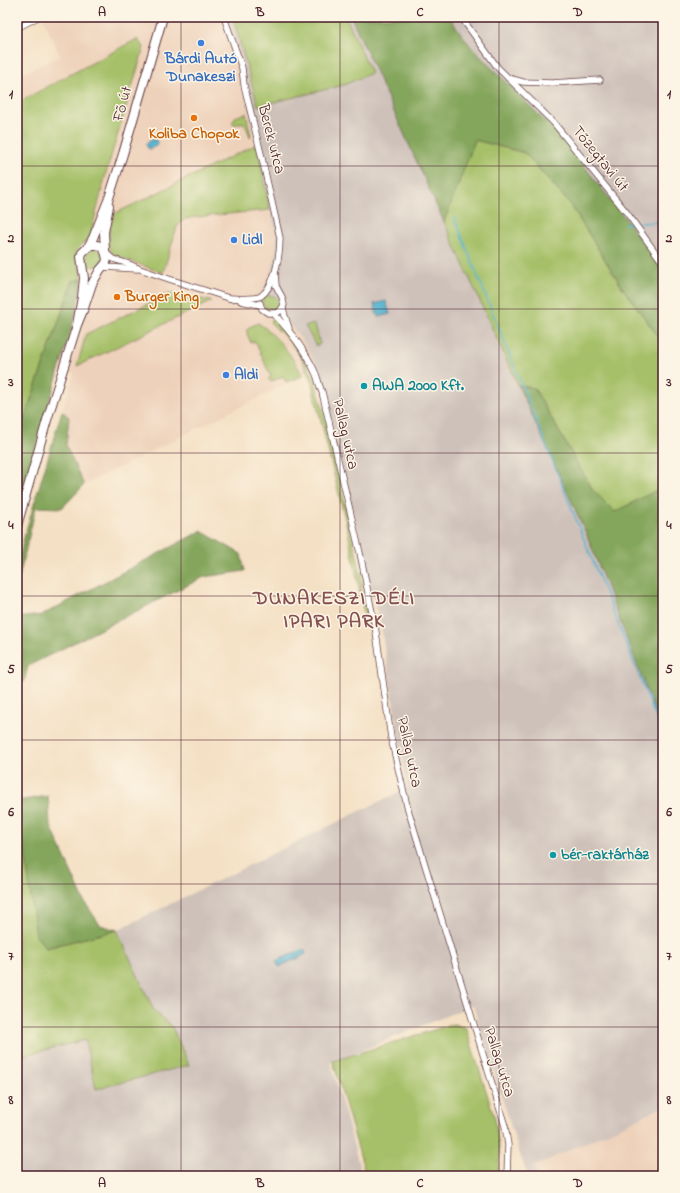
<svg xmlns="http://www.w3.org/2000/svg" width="680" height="1193" viewBox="0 0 680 1193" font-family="'Indie Flower',sans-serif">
  <rect width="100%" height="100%" fill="#fcf5e5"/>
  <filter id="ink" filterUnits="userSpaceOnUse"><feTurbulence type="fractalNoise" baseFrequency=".025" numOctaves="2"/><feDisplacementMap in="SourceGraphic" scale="8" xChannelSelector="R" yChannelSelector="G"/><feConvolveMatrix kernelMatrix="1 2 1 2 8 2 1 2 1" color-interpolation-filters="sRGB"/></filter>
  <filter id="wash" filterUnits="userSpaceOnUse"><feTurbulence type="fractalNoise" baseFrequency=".012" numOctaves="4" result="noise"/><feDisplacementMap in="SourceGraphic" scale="16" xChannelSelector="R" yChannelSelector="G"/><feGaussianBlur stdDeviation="0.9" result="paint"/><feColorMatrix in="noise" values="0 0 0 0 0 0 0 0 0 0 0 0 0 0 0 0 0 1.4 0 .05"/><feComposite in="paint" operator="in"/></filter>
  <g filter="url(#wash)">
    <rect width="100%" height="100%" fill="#f4e0c4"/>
    <!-- built -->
    <g fill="#eed1ba">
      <path d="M43,17H228L241,60L257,144L114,214L108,239L90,237L106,173L144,46L137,39L17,103V76L60,56Z"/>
      <path d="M270,210L277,236L275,257L270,278L266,284L271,303L303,341L318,368L84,485L66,446L69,417L62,411L74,373L59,371L75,316L82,279L98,278L100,275L106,271L112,270L114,255L163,272L177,227L185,219L197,217Z"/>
      <path d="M663,1107V1176H538L534,1166Z"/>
    </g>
    <!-- industrial -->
    <g fill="#cec1ba">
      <path d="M228,17H351L586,533L663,732V1107L535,1166L538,1176H528L518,1149L473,1005L331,1063L362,1176H17V1057L85,1040L96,1089L188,1065L172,1027L154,1011L117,930L407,788L381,627L318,368L303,341L262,291L270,277L275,257L277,236L270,210L257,144L237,61L241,59Z"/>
      <path d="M449,17H663V270L630,225L471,47Z"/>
    </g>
    <!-- green -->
    <g fill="#a5c067" stroke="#787049">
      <path d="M239,17H346L371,73L344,85L258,106L233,18Z"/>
      <path d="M137,39L144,47L106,173L90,237L79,248L76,254L82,279L73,281L17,439V103Z"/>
      <path d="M246,113L251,136L250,137L248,131L244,123H239L234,125L232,123L235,117Z"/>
      <path d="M475,140L525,153L570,204L624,290L663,343V487L615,512L592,489L534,388L518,385L444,222Z"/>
      <path d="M257,144L270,210L197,217L185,219L177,227L163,273L114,255C103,244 111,227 114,214Z"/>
      <circle cx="94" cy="258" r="9"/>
      <path d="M171,293L212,301L77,366L86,334Z"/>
      <path d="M266,295L274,296L278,299L280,305L277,310H271L265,307C261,303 261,299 266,295Z"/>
      <path d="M273,319H276L279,323L304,358L314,378L323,409L361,574L362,587L361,588L363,602L366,605L370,614L371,625H368L365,618L347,527L311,381L302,359L290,342L270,322Z"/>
      <path d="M258,323C275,333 294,358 303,376L286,382L283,376L271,382L268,379L271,377L255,341L251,343L247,334V330L249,327Z"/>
      <path d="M315,324L320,344L316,346L305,326Z"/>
      <path d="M17,831L24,845L46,948L117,930L154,1011L172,1027L189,1065L96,1089L85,1040L17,1057Z"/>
      <path d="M453,1024L466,1028L495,1119L500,1155L497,1176H366L333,1061Z"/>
    </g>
    <!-- forest -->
    <g fill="#84a65c" stroke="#676244">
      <path d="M351,17H449L471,47L564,140L630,225L663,270V343L624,290L570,204L525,153L475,140L444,222Z"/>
      <path d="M82,279L75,316L17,512V439L73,281Z"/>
      <path d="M518,385L534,388L592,489L615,512L663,487V732L586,533Z"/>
      <path d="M62,411L69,417L66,446L84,485L62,508L36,507L17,586V566L25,534Z"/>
      <path d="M201,531L241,554L245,571L204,577L28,666L24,682H17V618L42,615Z"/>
      <path d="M48,796L50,824L84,901L100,925L117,930L46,948L36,936L24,845L17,831V801Z"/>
    </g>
    <!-- water -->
    <g fill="#4fb0ce" stroke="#4c687c">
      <path d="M154,139L157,141L158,144L156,146L149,149L147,147L146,143Z"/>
      <path d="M386,301L390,314L378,317L374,304Z"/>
      <path d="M304,949L306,954L279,967L276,961Z"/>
    </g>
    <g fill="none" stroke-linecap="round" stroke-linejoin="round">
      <!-- stream -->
      <g stroke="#4fb0ce" stroke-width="1.5">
        <path d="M454,217L663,735"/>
        <path d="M637,223L663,222"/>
        <path d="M624,224L631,223"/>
      </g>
    </g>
  </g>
  <g filter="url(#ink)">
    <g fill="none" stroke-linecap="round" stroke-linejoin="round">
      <defs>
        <g id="street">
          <path d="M224,17L242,68L244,85L261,154L280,238C280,255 275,286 261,296C255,300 236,298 229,298"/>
          <path d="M461,17L498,68L553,122L627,213L663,263"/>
          <path d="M17,28L38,17"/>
          <path d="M508,78L523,82L552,83L600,80"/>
          <path d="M107,254L113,259L129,264L140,269L169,279L232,299"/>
          <path d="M104,267L137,269"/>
          <path d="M241,301L260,305"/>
          <path d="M260,303L262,309L268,313H277L280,311L284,305L282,297L276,286L275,273"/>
          <path d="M283,308L285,316L289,328"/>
          <path d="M274,314C290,331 305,350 315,372C318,378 319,386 322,392L360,553L376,632L391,738L407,806L505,1126L508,1145L507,1176"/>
        </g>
        <g id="primary">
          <path d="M88,247L93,238L109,198L123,154L163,17"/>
          <path d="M105,251L104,232L109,206"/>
          <path d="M17,526L47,420L77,325L82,297L84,278L81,257L82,253L88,247L92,245H97L102,247L105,251L107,259L106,263L100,270L92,284L84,308L77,325"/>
        </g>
      </defs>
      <!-- street casing -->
      <use href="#street" stroke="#643c42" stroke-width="7"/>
      <!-- primary casing -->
      <use href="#primary" stroke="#643c42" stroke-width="10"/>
      <!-- street -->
      <use href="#street" stroke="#fff" stroke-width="5.5"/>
      <!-- primary -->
      <use href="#primary" stroke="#fff" stroke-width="8"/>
    </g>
  </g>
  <!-- grid -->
  <path fill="none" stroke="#4a1f2b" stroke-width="1" stroke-opacity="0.55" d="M181,17V1176M340,17V1176M499,17V1176M17,166H663M17,309H663M17,453H663M17,596H663M17,740H663M17,884H663M17,1027H663"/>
  <!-- markers -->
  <g fill="#3f7fe0" stroke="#fcf5e5" stroke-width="1.5">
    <circle cx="201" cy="43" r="4"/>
    <circle cx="234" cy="240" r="4"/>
    <circle cx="226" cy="375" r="4"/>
  </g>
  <g fill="#e8710a" stroke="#fcf5e5" stroke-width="1.5">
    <circle cx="194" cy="118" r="4"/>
    <circle cx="117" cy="297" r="4"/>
  </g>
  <g fill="#0f9aa8" stroke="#fcf5e5" stroke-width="1.5">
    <circle cx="364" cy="386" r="4"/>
    <circle cx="553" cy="855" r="4"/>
  </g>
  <g text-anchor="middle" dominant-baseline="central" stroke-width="3" stroke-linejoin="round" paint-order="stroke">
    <!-- shop labels -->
    <g font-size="16" font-weight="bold" fill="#366cbe" stroke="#fcf5e5" text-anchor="start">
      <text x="201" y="59" text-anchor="middle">Bárdi Autó<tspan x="201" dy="18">Dunakeszi</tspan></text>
      <text x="242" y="240">Lidl</text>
      <text x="234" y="375">Aldi</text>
    </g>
    <!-- street labels -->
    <g font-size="16" fill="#4a1f2b" stroke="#fcf5e5">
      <text transform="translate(123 104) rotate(-74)">Fő út</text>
      <text transform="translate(271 139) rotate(76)">Berek utca</text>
      <text transform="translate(600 159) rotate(51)">Tőzegtavi út</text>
      <text transform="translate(345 434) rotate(77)">Pallag utca</text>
      <text transform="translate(409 752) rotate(78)">Pallag utca</text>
      <text transform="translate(499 1062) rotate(73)">Pallag utca</text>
    </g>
    <!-- food labels -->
    <g font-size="16" font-weight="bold" fill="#c56008" stroke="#fcf5e5">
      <text x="194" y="134">Koliba Chopok</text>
      <text x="125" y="297" text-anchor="start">Burger King</text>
    </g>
    <!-- culture labels -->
    <g font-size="16" font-weight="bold" fill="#0d838f" stroke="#fcf5e5" text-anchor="start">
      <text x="372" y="386">AWA 2000 Kft.</text>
      <text x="561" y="855">bér-raktárház</text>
    </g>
    <!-- district labels -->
    <g font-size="20" font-weight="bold" letter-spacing="1" fill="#865052" stroke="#fcf5e5">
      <text x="334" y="599">DUNAKESZI DÉLI<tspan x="334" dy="23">IPARI PARK</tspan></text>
    </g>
  </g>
  <!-- margin -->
  <rect width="680" height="1193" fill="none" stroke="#fcf5e5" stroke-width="44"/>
  <rect x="22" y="22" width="636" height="1149" fill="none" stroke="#4a1f2b" stroke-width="1.5"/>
  <g font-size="13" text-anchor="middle" font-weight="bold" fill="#4a1f2b">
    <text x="102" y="16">A</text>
    <text x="260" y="16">B</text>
    <text x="420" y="16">C</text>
    <text x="578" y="16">D</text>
    <text x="11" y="98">1</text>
    <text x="669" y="98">1</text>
    <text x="11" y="242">2</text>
    <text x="669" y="242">2</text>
    <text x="11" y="386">3</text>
    <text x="669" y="386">3</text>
    <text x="11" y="529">4</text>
    <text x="669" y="529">4</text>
    <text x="11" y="673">5</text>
    <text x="669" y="673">5</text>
    <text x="11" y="816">6</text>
    <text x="669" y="816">6</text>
    <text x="11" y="960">7</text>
    <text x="669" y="960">7</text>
    <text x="11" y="1104">8</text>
    <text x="669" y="1104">8</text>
    <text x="102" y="1187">A</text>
    <text x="260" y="1187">B</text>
    <text x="420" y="1187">C</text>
    <text x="578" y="1187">D</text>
  </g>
</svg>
